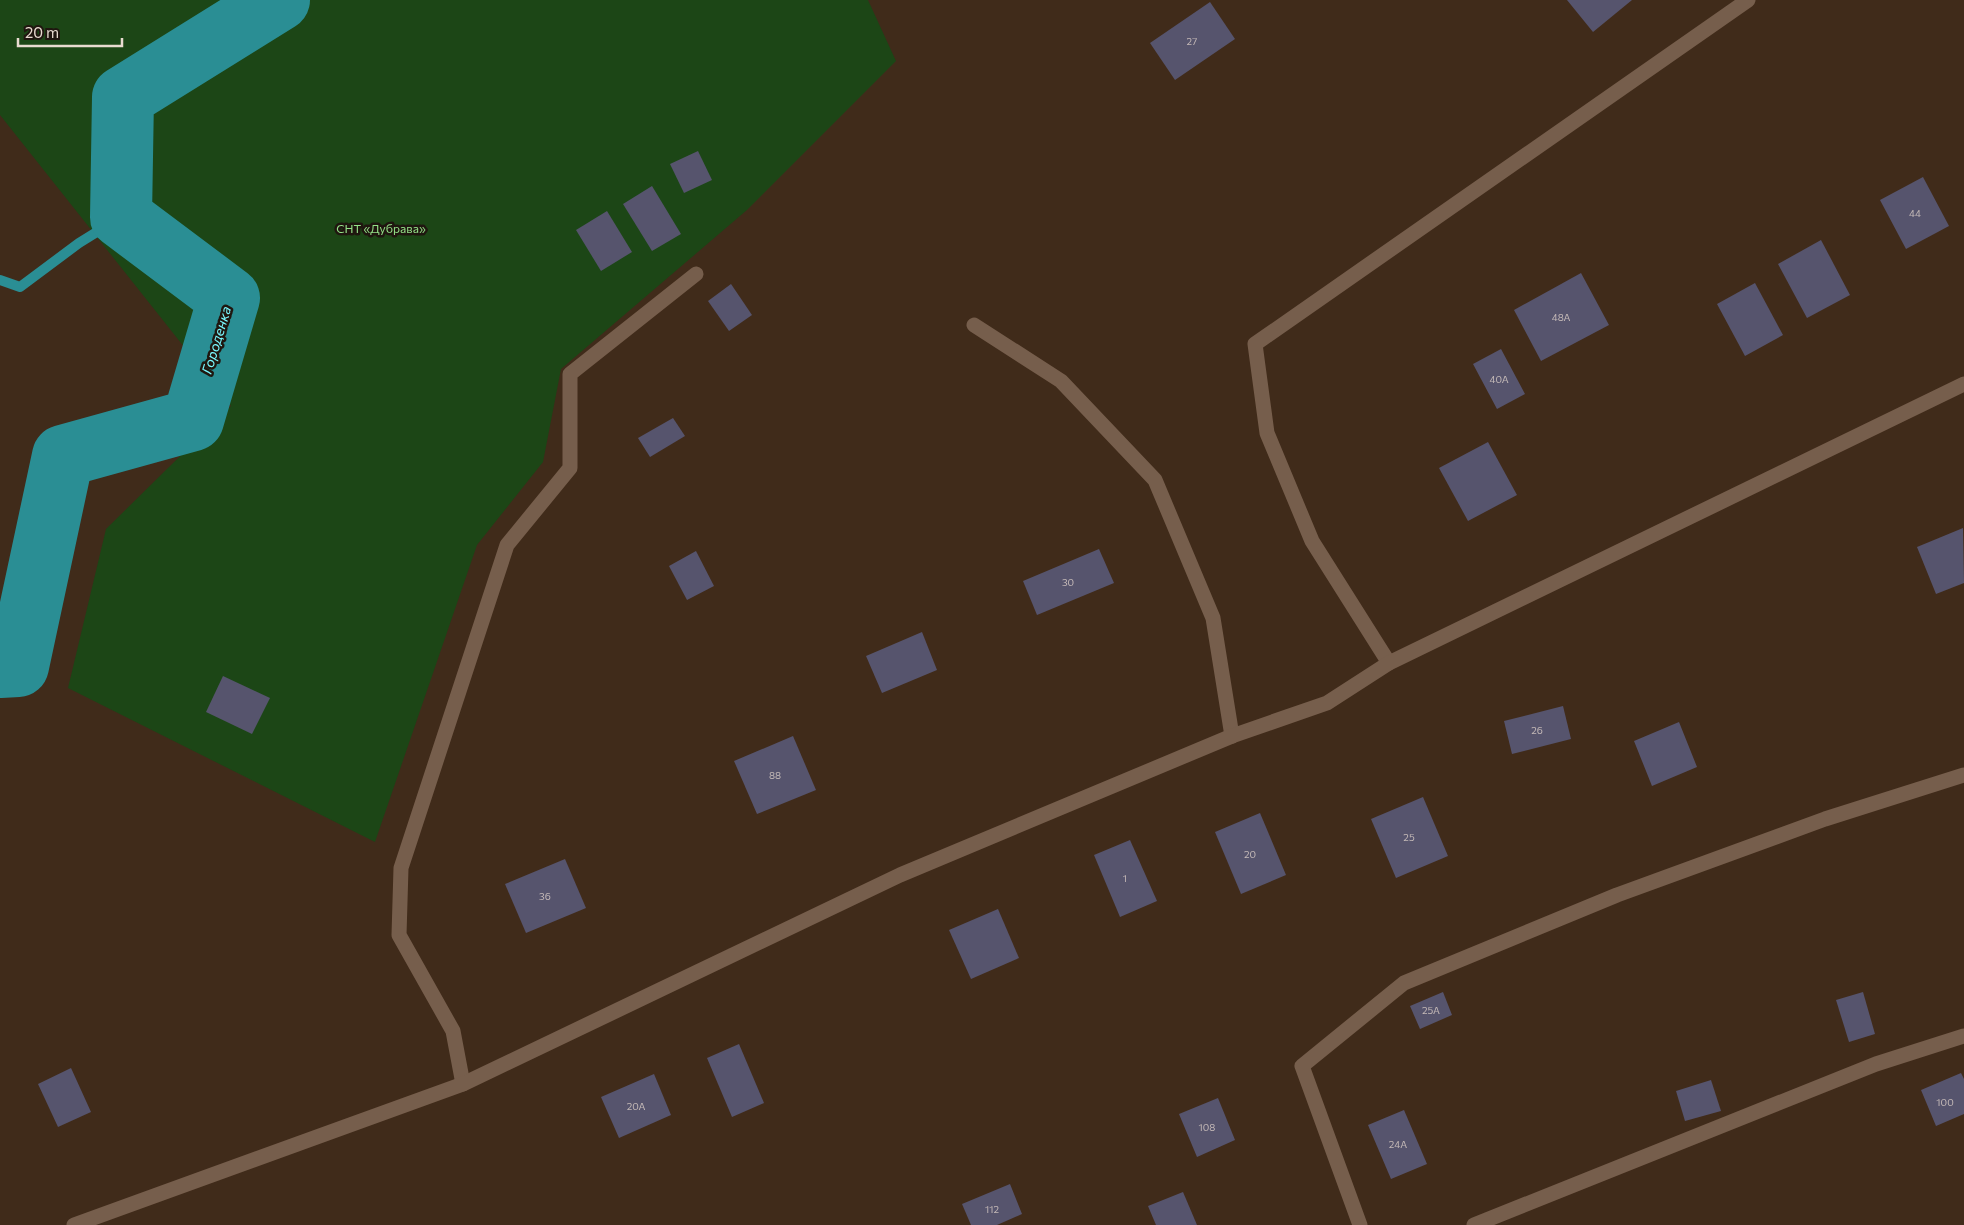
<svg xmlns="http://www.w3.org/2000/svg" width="1964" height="1225" viewBox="0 0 1964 1225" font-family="Commissioner,sans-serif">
  <rect width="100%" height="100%" fill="#402b1a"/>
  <!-- green -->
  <path fill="#1c4616" d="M0,0H868L896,61L747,210L561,369L543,462L477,545L375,842L68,688L106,529L231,406L0,115Z"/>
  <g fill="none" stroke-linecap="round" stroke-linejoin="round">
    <!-- stream -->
    <path stroke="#2a8e94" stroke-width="10" d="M0,280L20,287L79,243L121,217"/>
    <!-- river -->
    <path stroke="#2a8e94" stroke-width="62" d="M0,667L18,666L63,456L193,420L229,298L121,217L123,97L279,0"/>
  </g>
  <!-- building -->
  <g fill="#56546d">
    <path d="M1567,0H1632L1593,32Z"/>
    <path d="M1210,2L1235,39L1175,80L1150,43Z"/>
    <path d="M698,151L712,180L684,193L670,164Z"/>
    <path d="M1923,177L1949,226L1906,249L1880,200Z"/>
    <path d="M652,186L681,234L652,251L623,204Z"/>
    <path d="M607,211L632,252L601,271L576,230Z"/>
    <path d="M1821,240L1850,295L1807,318L1778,264Z"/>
    <path d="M1581,273L1609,325L1541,361L1514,310Z"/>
    <path d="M1755,283L1783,335L1745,356L1717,304Z"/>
    <path d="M731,284L752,315L729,331L708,301Z"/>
    <path d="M1501,349L1525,394L1497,409L1473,364Z"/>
    <path d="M673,418L685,436L650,457L638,438Z"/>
    <path d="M1488,442L1517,495L1468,521L1439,468Z"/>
    <path d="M1963,528L1964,583L1936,594L1917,547Z"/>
    <path d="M1099,549L1114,583L1037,615L1023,581Z"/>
    <path d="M696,551L714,586L687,600L669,566Z"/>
    <path d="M922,632L937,670L882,693L866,656Z"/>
    <path d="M223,676L270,698L252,734L206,712Z"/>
    <path d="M1563,706L1571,739L1512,754L1504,721Z"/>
    <path d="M1679,722L1697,767L1652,786L1634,741Z"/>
    <path d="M793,736L816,790L757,814L734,761Z"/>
    <path d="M1423,797L1448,856L1396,878L1371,819Z"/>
    <path d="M1260,813L1286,875L1241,894L1215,832Z"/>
    <path d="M1130,840L1157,901L1120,917L1094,855Z"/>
    <path d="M565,859L586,908L526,933L505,884Z"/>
    <path d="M998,909L1019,958L971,979L949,930Z"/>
    <path d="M1443,992L1452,1015L1420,1029L1410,1006Z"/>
    <path d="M1863,992L1875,1034L1849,1042L1836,1000Z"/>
    <path d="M739,1044L764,1103L732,1117L707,1058Z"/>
    <path d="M71,1068L91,1112L58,1127L38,1084Z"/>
    <path d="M1961,1073L1964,1079V1114L1936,1126L1921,1090Z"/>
    <path d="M654,1074L671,1115L619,1138L601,1097Z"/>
    <path d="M1711,1080L1721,1111L1685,1121L1676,1091Z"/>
    <path d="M1218,1098L1235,1140L1197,1157L1179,1114Z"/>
    <path d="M1404,1110L1427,1164L1391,1179L1368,1125Z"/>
    <path d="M1010,1184L1022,1214L997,1225H971L962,1204Z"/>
    <path d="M1183,1192L1197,1225H1156L1148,1206Z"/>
  </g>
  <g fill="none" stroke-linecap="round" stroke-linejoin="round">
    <!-- service -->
    <g stroke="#765e4c" stroke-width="15">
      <path d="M974,325L1061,381L1155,480L1213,618L1232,736"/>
      <path d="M463,1084L453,1031L399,935L401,868L507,545L570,468V374L696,274"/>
      <path d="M1360,1225L1302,1066L1404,983L1617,895L1825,819L1964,775"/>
    </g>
    <!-- minor -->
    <g stroke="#765e4c" stroke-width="15">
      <path d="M1389,663L1312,541L1267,433L1255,344L1748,0"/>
      <path d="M74,1225L463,1084L900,875L1232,736L1327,703L1389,663L1964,384"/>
      <path d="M1474,1225L1876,1064L1964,1036"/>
    </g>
  </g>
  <g text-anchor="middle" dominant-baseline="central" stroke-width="5" stroke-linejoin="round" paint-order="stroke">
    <!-- number labels -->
    <g font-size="10" fill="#c4b9b7">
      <text x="1192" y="41">27</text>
      <text x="1915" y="213">44</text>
      <text x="1561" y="317">48А</text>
      <text x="1499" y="379">40А</text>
      <text x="1068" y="582">30</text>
      <text x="1537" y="730">26</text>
      <text x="775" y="775">88</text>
      <text x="1409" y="837">25</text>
      <text x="1250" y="854">20</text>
      <text x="1125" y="878">1</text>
      <text x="545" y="896">36</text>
      <text x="1431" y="1010">25А</text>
      <text x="1945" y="1102">100</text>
      <text x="636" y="1106">20А</text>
      <text x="1207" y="1127">108</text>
      <text x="1398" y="1144">24А</text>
      <text x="992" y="1209">112</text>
    </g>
    <!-- park labels -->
    <g font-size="12" fill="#94e188" stroke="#1f160f">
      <text x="381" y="228">СНТ «Дубрава»</text>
    </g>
    <!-- water labels -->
    <g font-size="14" font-style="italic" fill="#79f8ff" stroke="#1f160f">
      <text transform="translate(216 340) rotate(-73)">Городенка</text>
    </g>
  </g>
  <!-- scale -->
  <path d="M18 38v8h104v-8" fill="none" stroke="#e8dbd0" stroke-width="2.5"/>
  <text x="25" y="38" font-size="15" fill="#e8dbd0" stroke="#1f160f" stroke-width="4" paint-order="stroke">20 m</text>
</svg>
